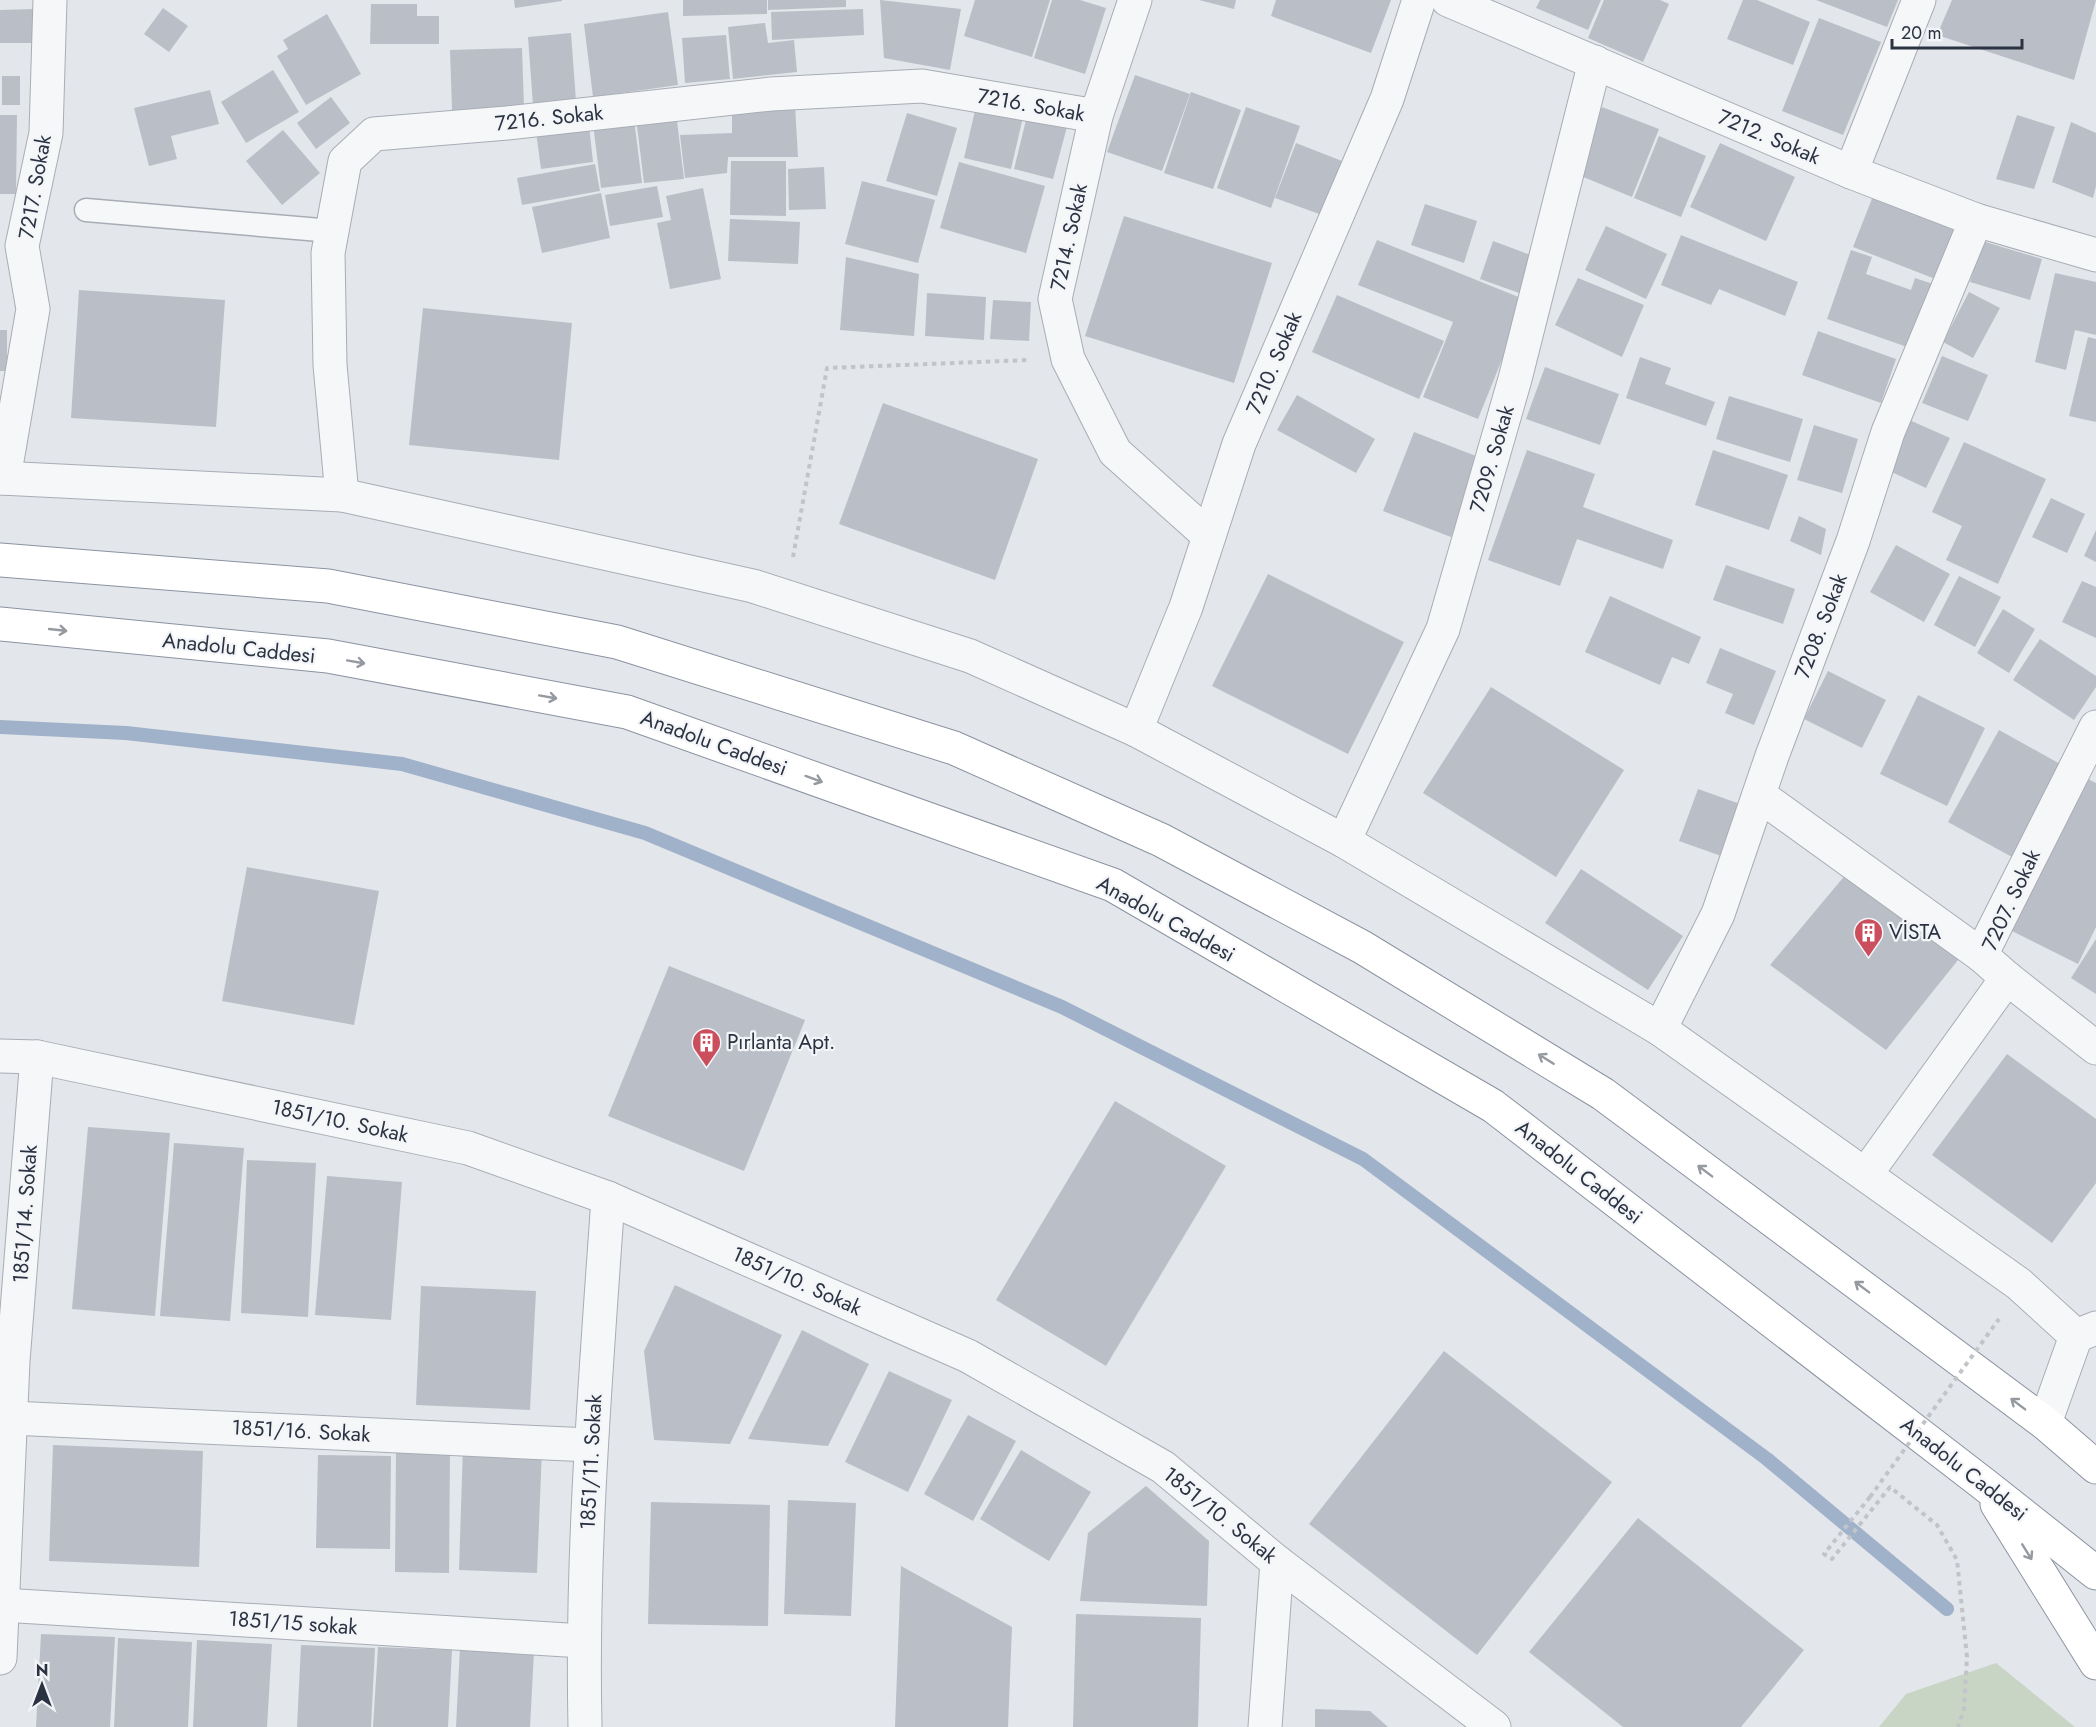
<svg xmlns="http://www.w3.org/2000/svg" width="2096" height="1727" viewBox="0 0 2096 1727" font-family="Jost,sans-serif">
  <rect width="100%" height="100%" fill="#e3e6eb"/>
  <!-- green -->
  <path fill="#c8d4c4" d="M1996,1663L2075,1727H1879L1906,1694Z"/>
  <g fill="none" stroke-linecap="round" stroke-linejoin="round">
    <!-- stream -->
    <path stroke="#a0b2c9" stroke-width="14" d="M0,727L126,733L402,764L645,833L1062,1007L1363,1159L1767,1459L1947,1609"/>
  </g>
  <!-- building -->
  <g fill="#babfc7">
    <path d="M514,0H562V1L515,8Z"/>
    <path d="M683,0H767V14L683,16Z"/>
    <path d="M768,0H846V7L768,10Z"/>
    <path d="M880,0L961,9L950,70L884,58Z"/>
    <path d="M975,0H1050L1032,57L964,36Z"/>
    <path d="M1052,0H1080L1106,8L1085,74L1034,58Z"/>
    <path d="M1199,0H1236L1234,9Z"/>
    <path d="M1276,0H1391L1371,53L1271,16Z"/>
    <path d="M1540,0H1601L1588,30L1536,8Z"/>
    <path d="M1604,0H1660L1669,4L1643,62L1588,38Z"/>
    <path d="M1743,0H1757L1810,22L1793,65L1727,39Z"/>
    <path d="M1816,0H1898L1887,27Z"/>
    <path d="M1952,0H2096L2074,80L1937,35Z"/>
    <path d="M371,4H417V16H439V44H370Z"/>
    <path d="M163,8L188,26L169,52L144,34Z"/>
    <path d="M33,9L34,43H0V10Z"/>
    <path d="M863,9L864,35L772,40L771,12Z"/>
    <path d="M668,12L678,85L593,97L584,24Z"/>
    <path d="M327,14L361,74L306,105L277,56L288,49L283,40Z"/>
    <path d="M1819,18L1881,42L1843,135L1782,111Z"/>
    <path d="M765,23L768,43L794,40L797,72L733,79L728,27Z"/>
    <path d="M571,33L576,101L533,105L528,37Z"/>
    <path d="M726,35L730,79L685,83L682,38Z"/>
    <path d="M522,48L524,108L452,110L450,50Z"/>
    <path d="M273,70L299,112L246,143L221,102Z"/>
    <path d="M1135,75L1190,94L1162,171L1107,152Z"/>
    <rect x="2" y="76" width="18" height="29"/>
    <path d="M210,90L219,124L171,136L177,159L149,166L134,108Z"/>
    <path d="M1191,92L1241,110L1213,189L1164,173Z"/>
    <path d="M331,97L350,123L316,149L297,123Z"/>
    <path d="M977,102L1024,113L1011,169L964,158Z"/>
    <path d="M795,105L798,157H728L727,173L685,178L680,135L732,133V112Z"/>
    <path d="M1246,107L1300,126L1271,208L1217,188Z"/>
    <path d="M1602,107L1659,129L1632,197L1576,174Z"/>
    <path d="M1028,112L1068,123L1053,179L1014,169Z"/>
    <path d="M907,113L957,128L937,196L886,181Z"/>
    <path d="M0,115H17L16,194H0Z"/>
    <path d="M2017,115L2055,127L2034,189L1996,179Z"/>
    <path d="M634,119L642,183L601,188L593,124Z"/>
    <path d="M677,121L684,179L644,183L637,126Z"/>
    <path d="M2071,122L2096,133V186L2093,198L2052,182Z"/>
    <path d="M589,125L593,162L541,169L536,132Z"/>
    <path d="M283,130L320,173L282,205L246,161Z"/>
    <path d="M1659,136L1706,156L1681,217L1634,198Z"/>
    <path d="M1296,143L1342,161L1322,215L1275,198Z"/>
    <path d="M1720,143L1795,177L1766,241L1690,207Z"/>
    <path d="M731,161H786V216L730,215Z"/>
    <path d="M959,162L1045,186L1026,253L940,228Z"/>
    <path d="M595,164L600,191L522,205L517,178Z"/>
    <path d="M824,167L826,209L789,210L788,169Z"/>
    <path d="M862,181L935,200L918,263L845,244Z"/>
    <path d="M657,186L663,217L610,226L605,195Z"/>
    <path d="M1877,186L1962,219L1938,280L1853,247Z"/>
    <path d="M703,188L721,279L670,289L657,223L671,220L666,196Z"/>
    <path d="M601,193L610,238L542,253L532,207Z"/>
    <path d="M1425,204L1477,221L1464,263L1411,245Z"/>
    <path d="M1124,216L1272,263L1234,383L1085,336Z"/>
    <path d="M730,219L800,222L798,264L728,261Z"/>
    <path d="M1606,226L1667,254L1646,299L1585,270Z"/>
    <path d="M1681,235L1798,282L1785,316L1719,289L1711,305L1661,285Z"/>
    <path d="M1377,240L1526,300L1478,419L1423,397L1453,322L1358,285Z"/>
    <path d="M1493,241L1536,257L1522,294L1480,279Z"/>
    <path d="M1982,241L2042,259L2030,300L1970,282Z"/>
    <path d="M1851,250L1872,257L1866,274L1911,290L1915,278L1936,285L1913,349L1827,319Z"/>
    <path d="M846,257L919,274L914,336L840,330Z"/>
    <path d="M2055,273L2096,282V335L2075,330L2066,370L2035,362Z"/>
    <path d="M1578,278L1644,305L1622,357L1555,325Z"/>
    <path d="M79,290L225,300L216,427L71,418Z"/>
    <path d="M1969,292L2000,308L1973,358L1943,342Z"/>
    <path d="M927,293L986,297L984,340L925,336Z"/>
    <path d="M1337,295L1444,341L1419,399L1312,352Z"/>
    <path d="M993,300L1031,302L1029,341L990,339Z"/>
    <path d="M423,308L572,323L559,460L409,445Z"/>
    <rect x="0" y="330" width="7" height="41"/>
    <path d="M1818,331L1896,359L1881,403L1802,375Z"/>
    <path d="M2088,337L2096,339V422L2069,416Z"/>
    <path d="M1942,356L1988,375L1968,421L1922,403Z"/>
    <path d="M1640,357L1671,368L1665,384L1715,402L1706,426L1626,398Z"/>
    <path d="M1545,367L1619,394L1600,445L1526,419Z"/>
    <path d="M1297,395L1375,439L1356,473L1277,430Z"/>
    <path d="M1729,396L1803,419L1790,462L1716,439Z"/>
    <path d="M883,403L1038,459L995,580L839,524Z"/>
    <path d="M1907,419L1950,438L1926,488L1883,468Z"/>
    <path d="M1814,425L1858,439L1842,493L1797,480Z"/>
    <path d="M1414,432L1481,458L1451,537L1383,511Z"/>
    <path d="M1964,442L2046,479L1998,584L1946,560L1962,526L1932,512Z"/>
    <path d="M1527,450L1595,474L1583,507L1673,540L1663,569L1577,539L1560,586L1488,560Z"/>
    <path d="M1713,450L1788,475L1769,530L1695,505Z"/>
    <path d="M2051,498L2085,514L2067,553L2032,537Z"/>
    <path d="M1799,516L1826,529L1821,555L1790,541Z"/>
    <path d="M2096,530V562L2084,556Z"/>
    <path d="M1896,545L1950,574L1924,622L1870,592Z"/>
    <path d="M1726,565L1795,589L1783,624L1713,600Z"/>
    <path d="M1268,574L1404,642L1348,754L1212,686Z"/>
    <path d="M1959,576L2001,597L1975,647L1934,625Z"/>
    <path d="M2082,581L2096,587V638L2062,622Z"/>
    <path d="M1610,596L1701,637L1689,664L1672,657L1660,685L1585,652Z"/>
    <path d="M2003,609L2035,629L2009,673L1977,653Z"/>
    <path d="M2040,639L2096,676V687L2074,720L2013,680Z"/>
    <path d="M1720,648L1776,671L1754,725L1725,713L1733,694L1706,683Z"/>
    <path d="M1828,671L1886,700L1862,748L1804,719Z"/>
    <path d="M1491,687L1624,770L1556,877L1423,793Z"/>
    <path d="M1918,695L1985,728L1947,806L1880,774Z"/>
    <path d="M1999,730L2062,765L2012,857L1948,822Z"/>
    <path d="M2084,777L2096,783V927L2078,964L2008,929Z"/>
    <path d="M1698,789L1743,805L1724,857L1679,841Z"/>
    <path d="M247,867L379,891L354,1025L222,1001Z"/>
    <path d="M1852,867L1966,950L1886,1050L1770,965Z"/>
    <path d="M1581,869L1683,936L1648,990L1545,923Z"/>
    <path d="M2096,939V994L2071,978Z"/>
    <path d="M669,966L805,1020L744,1171L608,1116Z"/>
    <path d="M2007,1054L2096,1119V1183L2052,1243L1932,1155Z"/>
    <path d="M1115,1101L1226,1166L1106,1366L996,1300Z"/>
    <path d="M88,1127L170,1133L155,1316L72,1309Z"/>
    <path d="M174,1143L244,1148L230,1321L160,1316Z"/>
    <path d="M247,1160L316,1163L308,1317L241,1313Z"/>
    <path d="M327,1176L402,1182L391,1320L315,1315Z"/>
    <path d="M675,1285L782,1335L730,1444L654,1440L644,1351Z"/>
    <path d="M421,1286L536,1291L530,1410L416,1405Z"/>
    <path d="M802,1330L869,1364L828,1446L748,1439Z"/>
    <path d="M1444,1351L1612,1482L1477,1655L1309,1524Z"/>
    <path d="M889,1371L952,1400L908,1492L845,1462Z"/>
    <path d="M968,1415L1016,1441L973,1521L924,1494Z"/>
    <path d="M53,1445L203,1451L199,1567L49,1561Z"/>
    <path d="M463,1446L542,1449L537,1573L459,1570Z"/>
    <path d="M1021,1450L1091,1492L1049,1561L980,1519Z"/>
    <path d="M396,1451L450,1452L449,1573L395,1572Z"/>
    <path d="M318,1455L391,1456L390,1549L316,1548Z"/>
    <path d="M1146,1486L1209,1541L1207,1606L1080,1601L1088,1533Z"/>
    <path d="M788,1500L856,1503L851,1616L784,1614Z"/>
    <path d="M651,1502L770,1505L768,1626L648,1624Z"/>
    <path d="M1638,1518L1804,1650L1741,1727H1623L1529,1652Z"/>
    <path d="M901,1566L1012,1627L1008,1727H895Z"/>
    <path d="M1076,1614L1201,1618L1198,1727H1073Z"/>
    <path d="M41,1634L115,1637L110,1727H36Z"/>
    <path d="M118,1638L192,1642L188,1727H114Z"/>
    <path d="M197,1640L272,1644L267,1727H193Z"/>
    <path d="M301,1645L375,1648L371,1727H297Z"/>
    <path d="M378,1647L452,1650L448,1727H373Z"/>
    <path d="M460,1647L534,1652L530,1727H456Z"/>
    <path d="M1315,1709L1370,1711L1388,1727H1315Z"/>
  </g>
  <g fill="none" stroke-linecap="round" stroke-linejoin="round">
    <defs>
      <path id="service" d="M86,210L332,231"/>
      <g id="minor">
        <path d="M1135,0L1096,116L1055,299L1068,359L1115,452L1209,536"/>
        <path d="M1448,0L1851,172L1976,220L2096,255"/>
        <path d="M1851,172L1919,0"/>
        <path d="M4,478L33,309L22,246L46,133L50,0"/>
        <path d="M342,495L330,365L328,253L345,161L374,134L507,123L771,94L922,86L1096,116"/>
        <path d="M1136,730L1186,607L1239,444L1387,99L1419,0"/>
        <path d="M1759,795L1981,955"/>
        <path d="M1344,841L1443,629L1515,379L1595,62"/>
        <path d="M2007,978L2096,1048"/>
        <path d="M1660,1029L1718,914L1772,756L1853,541L1888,432L1976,220"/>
        <path d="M0,1056L37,1057L468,1148L608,1198L968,1356L1163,1467L1277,1562L1494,1727"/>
        <path d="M1866,1174L2007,978L1981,955L2096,727"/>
        <path d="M2076,1336L2096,1328"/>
        <path d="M11,1418L590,1445"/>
        <path d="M3,1605L583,1641"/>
        <path d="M0,1658L13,1361L37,1057"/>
        <path d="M585,1727C581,1550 596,1374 608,1198"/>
        <path d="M1265,1727L1277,1562"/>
      </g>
      <path id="tertiary" d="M0,478L342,495L753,586L970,656L1136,730L1344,841L1660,1029L2019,1284L2076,1336L2045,1423"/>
      <g id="trunk">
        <path d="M0,560L328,586L617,642L954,748L1161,840L1362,947L1603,1094L2045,1423L2096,1467"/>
        <path d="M0,624L328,656L627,712L1113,885L1493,1106L1985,1485L2096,1573"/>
        <path d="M1997,1504L2096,1663"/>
      </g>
    </defs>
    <!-- service casing -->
    <use href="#service" stroke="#a8adb5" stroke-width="25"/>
    <!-- minor casing -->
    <use href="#minor" stroke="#a8adb5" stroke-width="35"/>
    <!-- tertiary casing -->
    <use href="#tertiary" stroke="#a8adb5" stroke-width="35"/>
    <!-- trunk casing -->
    <use href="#trunk" stroke="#8b93a1" stroke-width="35"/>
    <!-- path -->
    <g stroke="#c1c4c9" stroke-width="4" stroke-dasharray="4.5 4.5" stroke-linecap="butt">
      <path d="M793,557L827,368L1029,360"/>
      <path d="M1870,1497L1824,1554L1832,1559L1890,1487L1937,1525L1957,1560L1967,1657L1964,1709L1958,1727"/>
    </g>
    <!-- service -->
    <use href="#service" stroke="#f6f7f9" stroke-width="22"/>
    <!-- minor -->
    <use href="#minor" stroke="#f6f7f9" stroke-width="33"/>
    <!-- tertiary -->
    <use href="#tertiary" stroke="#f6f7f9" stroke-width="33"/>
    <!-- trunk -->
    <use href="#trunk" stroke="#fff" stroke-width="33"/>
    <!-- path-bridge -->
    <path stroke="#c1c4c9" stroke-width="4" stroke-dasharray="4.5 4.5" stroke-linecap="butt" d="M1870,1497L1999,1319"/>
  </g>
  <!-- one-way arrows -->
  <defs><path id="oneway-shaft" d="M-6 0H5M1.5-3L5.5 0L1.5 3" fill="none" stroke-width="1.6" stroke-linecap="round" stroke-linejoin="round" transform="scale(1.5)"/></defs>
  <g stroke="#9599a0">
    <use href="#oneway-shaft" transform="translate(58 630) rotate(6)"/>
    <use href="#oneway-shaft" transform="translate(356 662) rotate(10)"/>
    <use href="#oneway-shaft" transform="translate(548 697) rotate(10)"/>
    <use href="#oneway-shaft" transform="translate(814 779) rotate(20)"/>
    <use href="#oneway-shaft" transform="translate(1546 1059) rotate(-148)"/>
    <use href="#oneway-shaft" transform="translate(1705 1171) rotate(-143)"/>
    <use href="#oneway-shaft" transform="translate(1862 1287) rotate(-143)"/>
    <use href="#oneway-shaft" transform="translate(2018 1404) rotate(-143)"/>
    <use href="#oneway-shaft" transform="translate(2027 1552) rotate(58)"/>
  </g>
  <!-- icons -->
  <defs>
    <symbol id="building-pin" viewBox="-11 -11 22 30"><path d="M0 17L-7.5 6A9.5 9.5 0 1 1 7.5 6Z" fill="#ca4e5c" stroke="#f3f5f8"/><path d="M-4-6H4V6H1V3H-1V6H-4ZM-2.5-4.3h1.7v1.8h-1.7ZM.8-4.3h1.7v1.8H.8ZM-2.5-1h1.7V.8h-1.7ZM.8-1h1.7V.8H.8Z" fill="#fff"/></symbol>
  </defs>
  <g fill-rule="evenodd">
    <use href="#building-pin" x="1852" y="916" width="33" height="45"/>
    <use href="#building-pin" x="690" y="1026" width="33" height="45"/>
  </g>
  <g text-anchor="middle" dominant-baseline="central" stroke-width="4.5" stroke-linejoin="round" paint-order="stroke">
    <!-- street labels -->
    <g font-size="21" fill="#2b3342" stroke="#f3f5f8">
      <text transform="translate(1031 105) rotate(10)">7216. Sokak</text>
      <text transform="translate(549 118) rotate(-6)">7216. Sokak</text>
      <text transform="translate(1769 137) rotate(23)">7212. Sokak</text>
      <text transform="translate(35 187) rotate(-80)">7217. Sokak</text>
      <text transform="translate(1069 237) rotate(-78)">7214. Sokak</text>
      <text transform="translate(1274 363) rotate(-67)">7210. Sokak</text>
      <text transform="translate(1492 459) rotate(-74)">7209. Sokak</text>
      <text transform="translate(1821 626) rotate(-69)">7208. Sokak</text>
      <text transform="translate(239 648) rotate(6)">Anadolu Caddesi</text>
      <text transform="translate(714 743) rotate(20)">Anadolu Caddesi</text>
      <text transform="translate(2011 900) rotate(-65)">7207. Sokak</text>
      <text transform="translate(1166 919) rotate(29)">Anadolu Caddesi</text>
      <text transform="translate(340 1121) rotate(12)">1851/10. Sokak</text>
      <text transform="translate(1579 1172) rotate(38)">Anadolu Caddesi</text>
      <text transform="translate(25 1214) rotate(-86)">1851/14. Sokak</text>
      <text transform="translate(797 1281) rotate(24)">1851/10. Sokak</text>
      <text transform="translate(301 1431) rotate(3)">1851/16. Sokak</text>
      <text transform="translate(591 1462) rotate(-87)">1851/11. Sokak</text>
      <text transform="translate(1964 1469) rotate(38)">Anadolu Caddesi</text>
      <text transform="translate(1220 1515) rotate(39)">1851/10. Sokak</text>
      <text transform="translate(293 1623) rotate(4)">1851/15 sokak</text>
    </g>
    <!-- poi labels -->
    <g font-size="21" fill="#2b3342" stroke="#f3f5f8" text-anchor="start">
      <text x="1889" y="932">VİSTA</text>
      <text x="727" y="1042">Pırlanta Apt.</text>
    </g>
  </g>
  <!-- north arrow -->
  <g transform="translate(42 1685)" stroke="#f3f5f8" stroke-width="4.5" paint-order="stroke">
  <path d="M0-4.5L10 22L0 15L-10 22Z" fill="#2b3342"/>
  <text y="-9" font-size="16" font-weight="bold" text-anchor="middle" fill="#2b3342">N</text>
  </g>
  <!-- scale -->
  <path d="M1892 39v9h130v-9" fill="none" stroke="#2b3342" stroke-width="3"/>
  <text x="1901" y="39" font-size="18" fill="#2b3342" stroke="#f3f5f8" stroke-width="4.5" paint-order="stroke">20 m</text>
</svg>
